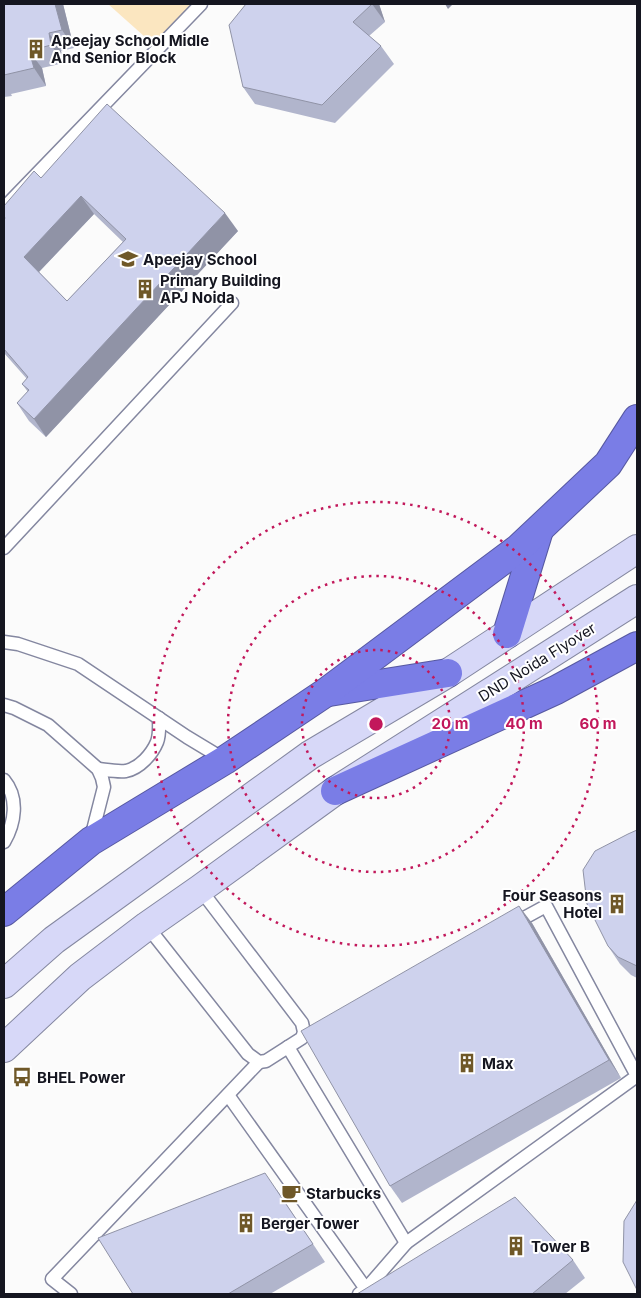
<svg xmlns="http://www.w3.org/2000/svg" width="641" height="1298" viewBox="0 0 641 1298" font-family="Inter,sans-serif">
  <rect width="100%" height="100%" fill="#fbfbfb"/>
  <!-- green -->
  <path fill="#fbe6c0" d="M108,4H194L154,45Z"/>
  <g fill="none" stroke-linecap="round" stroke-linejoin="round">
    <defs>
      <g id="lane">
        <path d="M4,208L201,4"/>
        <path d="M4,548L232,303"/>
        <path d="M4,642L18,644L78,664L187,737L225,760"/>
        <path d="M4,705L14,708L48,725L98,769L102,778L104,787L91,838"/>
        <path d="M98,769C107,770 117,772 126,771C140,768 152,754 157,742C160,734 159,726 159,718"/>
        <path d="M4,780C19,798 15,823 4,842"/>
        <path d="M147,926L248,1054L259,1062L266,1061L302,1038L304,1032L302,1023L200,889"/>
        <path d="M288,1047L406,1243L637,1076L546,906L513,924"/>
        <path d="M228,1095L366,1289L359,1294"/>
        <path d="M366,1289L406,1243"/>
        <path d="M71,1294L52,1279L259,1062"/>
      </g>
      <g id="secondary">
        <path d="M4,984L54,940L310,755L448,673L637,549"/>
        <path d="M4,1048L80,977L147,926L200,889L335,791L637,599"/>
      </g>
      <g id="highway">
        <path d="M507,634L539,530"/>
        <path d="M329,692L448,673"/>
        <path d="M335,791L556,690L637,646"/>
        <path d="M4,912L91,841L225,760L325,693L519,548L608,464L637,419"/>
      </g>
    </defs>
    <!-- lane casing -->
    <use href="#lane" stroke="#8487a0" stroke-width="15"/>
    <!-- secondary casing -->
    <use href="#secondary" stroke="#8487a0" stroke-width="30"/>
    <!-- highway casing -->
    <use href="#highway" stroke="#5759a1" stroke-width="30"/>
    <!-- lane -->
    <use href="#lane" stroke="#fff" stroke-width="12"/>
    <!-- secondary -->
    <use href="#secondary" stroke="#d7d8f8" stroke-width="28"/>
    <!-- highway -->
    <use href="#highway" stroke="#7a7de6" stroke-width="28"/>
  </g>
  <!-- wall -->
  <g fill="#b1b5cc" fill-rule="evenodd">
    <path d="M4,4H63L74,48L61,51L64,63L42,68L46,86L11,94L12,96L4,97Z"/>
    <path d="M246,4H379L385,22L369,36L381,46L394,64L335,123L255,104L243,87Z"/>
    <path d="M41,178L238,231L46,437L29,421L17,403L28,392L22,384L27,379L4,353V206ZM94,214L123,242L67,301L39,272Z"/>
    <path d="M637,830V978L631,975L620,964L608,946Z"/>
    <path d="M532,923L621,1078L402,1203L390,1186Z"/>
    <path d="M277,1190L325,1262L270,1294H133Z"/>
    <path d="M573,1260L585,1278L565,1294H357Z"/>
  </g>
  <!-- shaded-wall -->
  <g fill="#9093a6">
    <path d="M55,4H63L74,48L62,30Z"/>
    <path d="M372,4H379L385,22Z"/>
    <path d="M445,4H453L448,9Z"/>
    <path d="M49,33L61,51L64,63L51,45Z"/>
    <path d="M29,51L42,68L46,86L34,68Z"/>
    <path d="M81,196L94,214L36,275L24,257Z"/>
    <path d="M225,213L238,231L46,437L34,419Z"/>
    <path d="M519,906L532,923L621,1078L609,1060Z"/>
  </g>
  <!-- building -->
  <g fill="#ced2ed" stroke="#9093a6" fill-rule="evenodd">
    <path d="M4,4H55L62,30L49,33L51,45L29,51L34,68L4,75Z"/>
    <path d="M246,4H372L353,22L381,46L322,105L243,87L229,25Z"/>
    <path d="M107,104L225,213L34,419L17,403L29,390L22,384L28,377L4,349V220L5,218L4,216V206L34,171L41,178ZM81,196L126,239L67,301L24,257Z"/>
    <path d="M637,830V966L618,957L608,946L587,904L583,870L595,851L628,834Z"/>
    <path d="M519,906L609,1060L390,1186L301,1031Z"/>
    <path d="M265,1173L313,1244L228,1294H133L98,1238Z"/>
    <path d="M515,1197L573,1260L532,1294H357Z"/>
    <path d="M637,1200V1290L623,1262L624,1221Z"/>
  </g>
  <!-- distance rings -->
  <g fill="none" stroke="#c2185b" stroke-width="2.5" stroke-dasharray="2.5 5">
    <circle cx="376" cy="724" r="74"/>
    <circle cx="376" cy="724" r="148"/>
    <circle cx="376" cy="724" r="222"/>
  </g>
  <!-- icons -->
  <defs>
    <symbol id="building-bare" viewBox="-9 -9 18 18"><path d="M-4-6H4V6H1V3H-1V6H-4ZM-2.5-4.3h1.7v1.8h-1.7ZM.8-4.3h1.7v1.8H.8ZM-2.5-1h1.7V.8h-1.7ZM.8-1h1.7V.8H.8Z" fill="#6f5828" stroke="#fff" stroke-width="2.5" paint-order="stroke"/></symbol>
    <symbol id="school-bare" viewBox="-9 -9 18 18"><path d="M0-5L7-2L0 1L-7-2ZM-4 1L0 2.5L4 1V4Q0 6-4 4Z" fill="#6f5828" stroke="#fff" stroke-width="2.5" paint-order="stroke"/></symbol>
    <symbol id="bus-bare" viewBox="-9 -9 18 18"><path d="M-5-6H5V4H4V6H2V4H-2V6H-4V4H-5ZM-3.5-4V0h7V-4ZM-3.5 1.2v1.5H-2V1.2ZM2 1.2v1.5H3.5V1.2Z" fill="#6f5828" stroke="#fff" stroke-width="2.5" paint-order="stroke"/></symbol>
    <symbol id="cafe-bare" viewBox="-9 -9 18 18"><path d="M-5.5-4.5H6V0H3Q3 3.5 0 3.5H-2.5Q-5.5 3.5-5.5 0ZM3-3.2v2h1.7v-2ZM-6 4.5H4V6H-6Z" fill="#6f5828" stroke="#fff" stroke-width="2.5" paint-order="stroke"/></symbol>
  </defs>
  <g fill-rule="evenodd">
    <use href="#building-bare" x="22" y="35" width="28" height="28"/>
    <use href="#school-bare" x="114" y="245" width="28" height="28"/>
    <use href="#building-bare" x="131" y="275" width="28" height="28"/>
    <use href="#building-bare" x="603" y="890" width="28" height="28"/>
    <use href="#building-bare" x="453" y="1049" width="28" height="28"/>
    <use href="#bus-bare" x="8" y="1063" width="28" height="28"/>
    <use href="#cafe-bare" x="277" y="1179" width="28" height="28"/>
    <use href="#building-bare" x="232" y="1209" width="28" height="28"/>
    <use href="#building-bare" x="502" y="1232" width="28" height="28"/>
  </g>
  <g text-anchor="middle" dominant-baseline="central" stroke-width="4" stroke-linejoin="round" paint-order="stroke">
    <!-- poi labels -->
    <g font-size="15" font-weight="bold" fill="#151620" stroke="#fff" text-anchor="start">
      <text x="51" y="40">Apeejay School Midle<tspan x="51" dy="17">And Senior Block</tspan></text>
      <text x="143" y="259">Apeejay School</text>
      <text x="160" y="280">Primary Building<tspan x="160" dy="17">APJ Noida</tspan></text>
      <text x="602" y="895" text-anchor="end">Four Seasons<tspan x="602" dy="17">Hotel</tspan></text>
      <text x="482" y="1063">Max</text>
      <text x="37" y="1077">BHEL Power</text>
      <text x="306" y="1193">Starbucks</text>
      <text x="261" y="1223">Berger Tower</text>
      <text x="531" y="1246">Tower B</text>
    </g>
    <!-- street labels -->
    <g font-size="15" fill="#151620" stroke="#fff">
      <text transform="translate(537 662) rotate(-32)">DND Noida Flyover</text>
    </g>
  </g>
  <circle cx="376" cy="724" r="8" fill="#c2185b" stroke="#fff" stroke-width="2.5"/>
  <g font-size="15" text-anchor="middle" font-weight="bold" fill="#c2185b" stroke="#fff" stroke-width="4" stroke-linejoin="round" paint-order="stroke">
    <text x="450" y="729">20 m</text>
    <text x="524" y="729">40 m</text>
    <text x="598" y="729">60 m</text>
  </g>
  <!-- border -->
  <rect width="641" height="1298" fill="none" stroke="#151620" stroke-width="10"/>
</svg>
